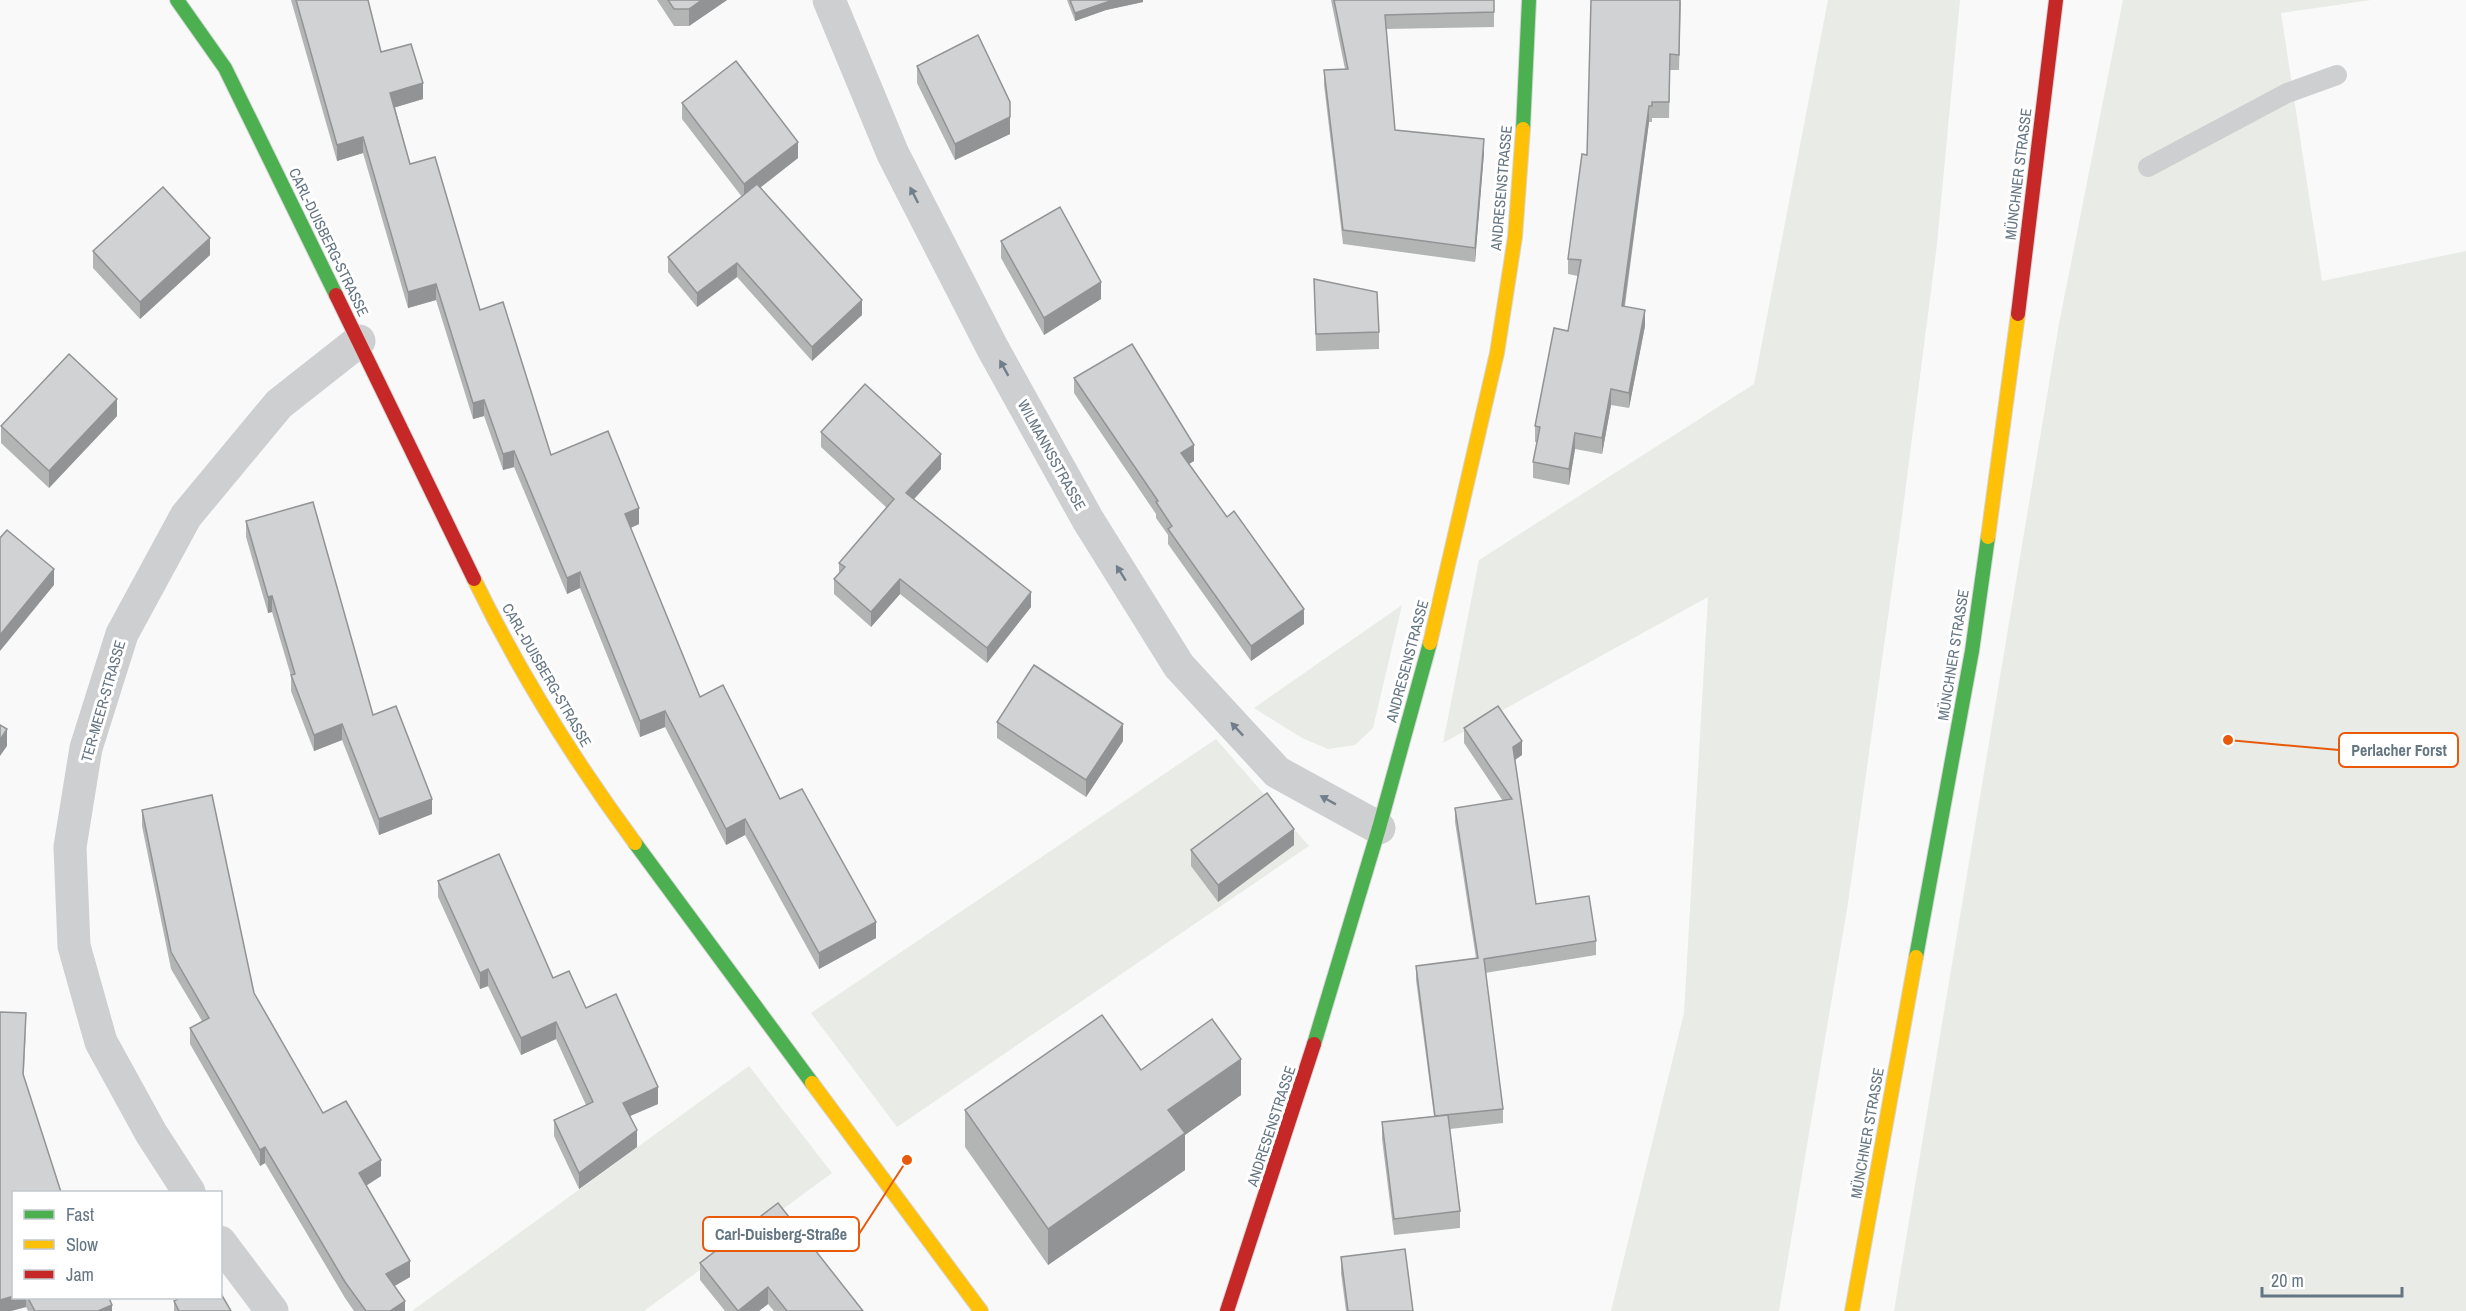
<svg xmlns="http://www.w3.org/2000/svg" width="2466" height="1311" viewBox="0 0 2466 1311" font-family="'Archivo Narrow',sans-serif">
  <rect width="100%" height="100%" fill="#f9f9f9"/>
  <!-- green -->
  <g fill="#e8ebe6">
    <path d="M1828,0H1960L1937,244L1901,524L1848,903L1779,1311H1611L1684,1013L1708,597L1443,743L1479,560L1754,384Z"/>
    <path d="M2123,0H2371L2281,13L2322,281L2466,251V1311H1894L2059,324Z"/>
    <path d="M1402,605L1373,728L1355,745L1328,749L1302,738L1254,708Z"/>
    <path d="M1216,739L1309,846L897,1127L811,1013Z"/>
    <path d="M749,1066L832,1173L644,1311H412Z"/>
  </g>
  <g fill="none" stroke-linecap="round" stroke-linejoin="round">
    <defs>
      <g id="fast">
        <path d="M177,0L225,68L336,295"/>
        <path d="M1523,129L1529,0"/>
        <path d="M635,843L812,1083"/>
        <path d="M1916,957L1972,651L1988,537"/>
        <path d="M1314,1044L1379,828L1430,643"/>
      </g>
      <g id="slow">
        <path d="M1988,537L2018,314"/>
        <path d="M474,579C519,672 574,760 635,843"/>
        <path d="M1430,643L1497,353L1515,237L1523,129"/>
        <path d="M812,1083L981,1311"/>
        <path d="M1852,1311L1916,957"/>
      </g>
      <g id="jam">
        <path d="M336,295L474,579"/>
        <path d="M2018,314L2056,0"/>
        <path d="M1227,1311L1314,1044"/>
      </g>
    </defs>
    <!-- fast casing -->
    <use href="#fast" stroke="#d5d6d7" stroke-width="16"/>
    <!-- slow casing -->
    <use href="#slow" stroke="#d5d6d7" stroke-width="16"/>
    <!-- jam casing -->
    <use href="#jam" stroke="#d5d6d7" stroke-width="16"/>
    <!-- lane -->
    <path stroke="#cecfd0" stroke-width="20" d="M2148,167L2287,93L2337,75"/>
    <!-- street -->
    <g stroke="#cecfd0" stroke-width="33">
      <path d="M829,0L893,154L993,349L1088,520L1179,666L1277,772L1379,828"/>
      <path d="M189,1192L151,1133L101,1042L74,946L70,847L86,748L122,634L186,516L279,404L359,341"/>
      <path d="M220,1242L272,1311"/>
    </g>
    <!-- fast -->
    <use href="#fast" stroke="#4caf50" stroke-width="14"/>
    <!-- slow -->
    <use href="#slow" stroke="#ffc107" stroke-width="14"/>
    <!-- jam -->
    <use href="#jam" stroke="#c62828" stroke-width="14"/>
  </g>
  <!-- wall -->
  <g fill="#b3b5b5">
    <path d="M291,0H368L381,52L423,99L395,107L410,164L551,455L639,524L631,528L700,697L780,799L876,938L819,969L745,835L726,845L665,727L640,737L580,588L567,594L514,467L503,470L484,416L473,419L436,300L408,308L363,153L337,161Z"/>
    <path d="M657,0H727L689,26H674Z"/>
    <path d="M1067,0H1143V2L1106,10L1075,21Z"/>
    <path d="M1331,0H1494V27L1386,29L1395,130L1484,153L1475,262L1343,244L1324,85V70L1345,69Z"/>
    <path d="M1681,0L1679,70H1670L1669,118H1652V122H1649L1625,306L1645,326L1629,408L1611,405L1602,454L1575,449L1569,485L1533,478V462L1537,442H1535V426L1568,331L1578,276L1568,274V259L1587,155Z"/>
    <path d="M917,66L1010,134L955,160L917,83Z"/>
    <path d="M682,103L798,158L760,188L862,315L812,361L737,277L697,307L668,272V257L742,197L682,119Z"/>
    <path d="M1001,241L1101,299L1044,335L1001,258Z"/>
    <path d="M93,251L210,255L140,319L93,268Z"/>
    <path d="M1314,279L1379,332V349L1316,351Z"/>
    <path d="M1074,378L1194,461L1188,464L1304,624L1251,661L1168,544V535L1156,518V514L1074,393Z"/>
    <path d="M117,416L49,488L1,443V426Z"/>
    <path d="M821,432L941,469L914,499L1031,607L987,663L900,594L871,627L834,594V579L839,573V563L887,508L821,447Z"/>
    <path d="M246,521L373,715L432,814L379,835L342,740L314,751L291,691V676L272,612L268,613L246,537Z"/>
    <path d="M997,722L1123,741L1086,797L997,738Z"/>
    <path d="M1464,728L1522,755L1515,760L1536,904L1596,941V955L1485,973L1503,1109V1123L1450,1129L1460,1211V1228L1394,1235L1382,1139V1122L1434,1116L1416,980V966L1476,958L1455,822V808L1503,801L1464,743Z"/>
    <path d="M142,810L254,993L323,1113L381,1176L366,1186L410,1277L394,1286L405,1311H354L345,1298L265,1163L260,1166L190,1044V1028L202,1021L171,969L142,826Z"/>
    <path d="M1294,845L1218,902L1191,866V850Z"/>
    <path d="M438,881L553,978L586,1008L658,1104L630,1116L637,1147L579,1189L554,1136V1120L586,1105L556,1039L521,1055L488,986L480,989L438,897Z"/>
    <path d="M26,1027L14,1298H109L112,1311H28L26,1307L11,1311H0Z"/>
    <path d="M1141,1070L1241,1095L1185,1135V1170L1048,1265L965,1147V1110Z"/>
    <path d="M1341,1257L1413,1311H1346L1341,1273Z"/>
    <path d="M700,1263L863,1311H774L768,1304L759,1311H725L700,1280Z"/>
    <path d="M174,1301L231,1311H174Z"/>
  </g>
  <!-- shaded-wall -->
  <g fill="#929394">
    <path d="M702,0H727L689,26V9Z"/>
    <path d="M1113,0H1143V2L1106,10L1075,21V13Z"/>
    <path d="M423,83V99L390,109V93Z"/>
    <path d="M1649,106V122L1622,322V306Z"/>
    <path d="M1010,117V134L955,160V144Z"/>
    <path d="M363,137V153L337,161V145Z"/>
    <path d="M1484,139V153L1475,262V248Z"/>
    <path d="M798,142V158L744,200V184Z"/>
    <path d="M210,238V255L140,319V302Z"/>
    <path d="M737,263V277L697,307V293Z"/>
    <path d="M1101,282V299L1044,335V318Z"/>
    <path d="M436,284V300L408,308V292Z"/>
    <path d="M862,300V315L812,361V347Z"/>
    <path d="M1645,310V326L1629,408V393Z"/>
    <path d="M1611,389V405L1602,454V438Z"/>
    <path d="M117,399V416L49,488V471Z"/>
    <path d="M484,400V416L473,419V403Z"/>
    <path d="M1575,433V449L1569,485V469Z"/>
    <path d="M1194,445V461L1181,469V453Z"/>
    <path d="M514,451V467L503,470V454Z"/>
    <path d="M941,454V469L906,508V493Z"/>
    <path d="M639,508V524L625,530V514Z"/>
    <path d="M54,569V585L0,651V635Z"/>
    <path d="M580,572V588L567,594V578Z"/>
    <path d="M900,579V594L871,627V612Z"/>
    <path d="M1031,592V607L987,663V648Z"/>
    <path d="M272,596V612L268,613V597Z"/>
    <path d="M1304,609V624L1251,661V646Z"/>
    <path d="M665,711V727L640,737V721Z"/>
    <path d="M342,724V740L314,751V735Z"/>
    <path d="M1123,724V741L1086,797V780Z"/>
    <path d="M7,729V746L0,756V740Z"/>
    <path d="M1522,741V755L1513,761V747Z"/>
    <path d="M432,799V814L379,835V819Z"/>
    <path d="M745,819V835L726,845V829Z"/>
    <path d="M1294,829V845L1218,902V885Z"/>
    <path d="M876,922V938L819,969V953Z"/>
    <path d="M488,969V986L480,989V973Z"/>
    <path d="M556,1022V1039L521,1055V1038Z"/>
    <path d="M1241,1059V1095L1185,1135V1170L1048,1265V1229L1168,1110Z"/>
    <path d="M658,1087V1104L623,1119V1103Z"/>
    <path d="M637,1130V1147L579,1189V1173Z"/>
    <path d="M265,1147V1163L260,1166V1150Z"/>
    <path d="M381,1160V1176L359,1190V1173Z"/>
    <path d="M410,1261V1277L386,1291V1274Z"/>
    <path d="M768,1287V1304L759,1311H738Z"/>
    <path d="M14,1296V1298H26V1307L11,1311H0V1300Z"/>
    <path d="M405,1301V1311H390Z"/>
    <path d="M112,1305V1311H98Z"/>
  </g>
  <!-- building -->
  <g fill="#d0d2d3" stroke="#929394" stroke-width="1.5">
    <path d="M296,0H368L381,52L411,44L423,83L390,93L410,164L435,157L480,310L503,302L551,455L608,431L639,508L625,514L700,697L723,685L780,799L802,789L876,922L819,953L745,819L726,829L665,711L640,721L580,572L567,578L514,451L503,454L484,400L473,403L436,284L408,292L363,137L337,145Z"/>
    <path d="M668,0H702L689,9H674Z"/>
    <path d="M1070,0H1113L1075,13Z"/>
    <path d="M1334,0H1494V12L1385,15L1395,130L1484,139L1475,248L1343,230L1324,70L1348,69Z"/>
    <path d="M1591,0H1680L1679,55L1670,54L1669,102H1652V106H1649L1622,306L1645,310L1629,393L1611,389L1602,438L1575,433L1569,469L1533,462L1540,427L1535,426L1554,328L1568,331L1581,260L1568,259L1582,154L1587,155Z"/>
    <path d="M978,35L1010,102V117L955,144L917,66Z"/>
    <path d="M736,61L798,142L744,184L682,103Z"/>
    <path d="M757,184L862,300L812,347L737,263L697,293L668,257Z"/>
    <path d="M163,187L210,238L140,302L93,251Z"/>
    <path d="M1060,207L1101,282L1044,318L1001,241Z"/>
    <path d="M1314,279L1377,292L1379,332L1316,334Z"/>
    <path d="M1132,344L1194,445L1181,453L1227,517L1234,511L1304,609L1251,646L1168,529L1172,526L1156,502L1158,501L1074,378Z"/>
    <path d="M69,354L117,399L49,471L1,426Z"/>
    <path d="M865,384L941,454L906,493L1031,592L987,648L900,579L871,612L834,579L845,567L839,563L894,499L821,432Z"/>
    <path d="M313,502L373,715L396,706L432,799L379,819L342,724L314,735L291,675L295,674L272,596L268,597L246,521Z"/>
    <path d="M7,530L54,569L0,635V538Z"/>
    <path d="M1034,665L1123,724L1086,780L997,722Z"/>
    <path d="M1498,706L1522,741L1513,747L1536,904L1589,896L1596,941L1484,959L1503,1109L1435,1116L1416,966L1478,958L1455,808L1512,799L1464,728Z"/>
    <path d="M0,725L7,729L0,740Z"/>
    <path d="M1267,793L1294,829L1218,885L1191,850Z"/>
    <path d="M212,795L254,993L323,1113L346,1101L381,1160L359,1173L410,1261L386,1274L405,1301L390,1311H366L345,1282L265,1147L260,1150L190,1028L209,1018L171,952L142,810Z"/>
    <path d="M499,854L553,978L569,971L586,1008L616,994L658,1087L623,1103L637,1130L579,1173L554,1120L593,1102L556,1022L521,1038L488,969L480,973L438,881Z"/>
    <path d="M0,1012L26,1013L23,1074L61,1192H14V1296L0,1300Z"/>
    <path d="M1102,1015L1141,1070L1212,1019L1241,1059L1168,1110L1185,1133L1048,1229L965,1110Z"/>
    <path d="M1448,1115L1460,1211L1394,1219L1382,1122Z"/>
    <path d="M778,1203L863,1311H787L768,1287L738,1311L700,1263Z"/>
    <path d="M1405,1249L1413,1311H1348L1341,1257Z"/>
    <path d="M220,1292L231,1311H179L174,1301L180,1298H220Z"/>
    <path d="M28,1298H109L112,1305L98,1311H35Z"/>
  </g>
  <!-- one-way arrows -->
  <defs><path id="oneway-solid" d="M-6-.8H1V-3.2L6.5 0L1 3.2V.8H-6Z" transform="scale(1.5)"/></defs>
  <g fill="#707f8b">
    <use href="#oneway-solid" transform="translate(914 195) rotate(-117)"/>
    <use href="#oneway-solid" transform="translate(1004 368) rotate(-119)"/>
    <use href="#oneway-solid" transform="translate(1121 573) rotate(-122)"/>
    <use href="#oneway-solid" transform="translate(1237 729) rotate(-133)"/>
    <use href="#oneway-solid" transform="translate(1328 800) rotate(-151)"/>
  </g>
  <g text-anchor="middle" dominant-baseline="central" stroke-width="6" stroke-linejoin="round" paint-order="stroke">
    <!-- street labels -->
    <g font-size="15" fill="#657683" stroke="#fff">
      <text transform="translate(2018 174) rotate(-83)">MÜNCHNER STRASSE</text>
      <text transform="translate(1501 188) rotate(-85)">ANDRESENSTRASSE</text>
      <text transform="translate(329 242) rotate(64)">CARL-DUISBERG-STRASSE</text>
      <text transform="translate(1052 455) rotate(61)">WILMANNSSTRASSE</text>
      <text transform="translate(1953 655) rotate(-81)">MÜNCHNER STRASSE</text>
      <text transform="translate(1407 661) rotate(-75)">ANDRESENSTRASSE</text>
      <text transform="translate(547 675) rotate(60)">CARL-DUISBERG-STRASSE</text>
      <text transform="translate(103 701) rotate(-74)">TER-MEER-STRASSE</text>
      <text transform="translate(1271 1126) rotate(-72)">ANDRESENSTRASSE</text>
      <text transform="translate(1867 1133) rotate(-80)">MÜNCHNER STRASSE</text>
    </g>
  </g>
  <!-- callouts -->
  <path fill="none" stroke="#e8590c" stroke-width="2" d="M2228 740L2339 750M907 1160L859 1234"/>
  <g fill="#e8590c" stroke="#fff" stroke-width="2">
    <circle cx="2228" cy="740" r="6"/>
    <circle cx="907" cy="1160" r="6"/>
  </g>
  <g fill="#fff" stroke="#e8590c" stroke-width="2">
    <rect x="2339" y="733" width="119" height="34" rx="6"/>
    <rect x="703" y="1217" width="156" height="34" rx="6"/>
  </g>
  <g font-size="16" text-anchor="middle" font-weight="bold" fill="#657683">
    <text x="2399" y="756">Perlacher Forst</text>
    <text x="781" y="1240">Carl-Duisberg-Straße</text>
  </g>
  <!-- legend -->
  <rect x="12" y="1191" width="210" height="108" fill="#ffffff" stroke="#c1c8cd" stroke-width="1.5"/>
  <rect x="24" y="1210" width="30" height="9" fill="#4caf50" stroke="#c1c8cd" stroke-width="1.5"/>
  <text x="66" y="1221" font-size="18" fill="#657683">Fast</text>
  <rect x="24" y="1240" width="30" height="9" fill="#ffc107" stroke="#c1c8cd" stroke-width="1.5"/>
  <text x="66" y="1251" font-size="18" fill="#657683">Slow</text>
  <rect x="24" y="1270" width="30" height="9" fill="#c62828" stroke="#c1c8cd" stroke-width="1.5"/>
  <text x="66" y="1281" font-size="18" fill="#657683">Jam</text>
  <!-- scale -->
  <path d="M2262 1287v9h140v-9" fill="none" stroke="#657683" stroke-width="3"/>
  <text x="2271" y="1287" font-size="18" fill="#657683" stroke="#ffffff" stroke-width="4.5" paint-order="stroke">20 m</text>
</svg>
